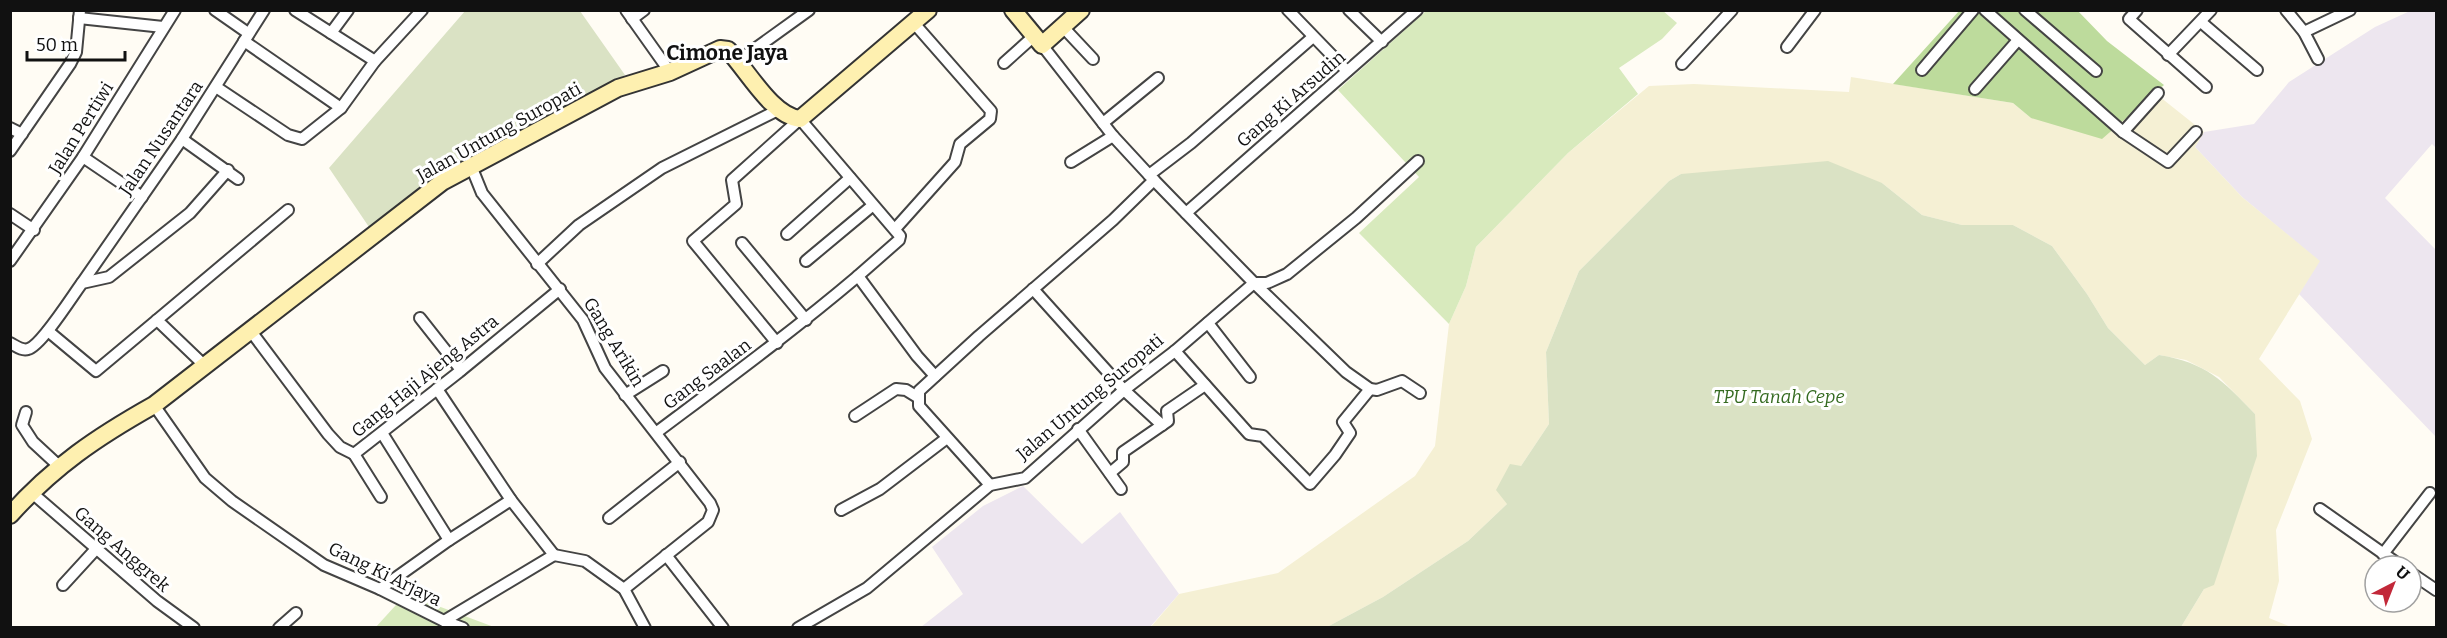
<svg xmlns="http://www.w3.org/2000/svg" width="2447" height="638" viewBox="0 0 2447 638" font-family="Bitter,serif">
  <rect width="100%" height="100%" fill="#fffcf4"/>
  <!-- industrial -->
  <g fill="#ede6ef">
    <path d="M2410,11H2436V148L2432,144L2385,198L2436,250V437L2299,294L2319,261L2242,197L2195,147L2204,132L2254,124L2289,82L2375,27Z"/>
    <path d="M1023,486L1082,544L1120,512L1179,594L1150,627H921L963,594L932,547L983,506Z"/>
  </g>
  <!-- farmland -->
  <path fill="#f5f0d4" d="M1851,77L2013,103L2031,118L2155,93L2204,132L2195,147L2242,197L2320,261L2259,359L2300,401L2312,439L2276,530L2279,581L2269,618L2291,627H2181L2204,589L2255,414L2219,377L2186,360L2159,355L2145,365L2108,328L2087,294L2052,246L2013,225H1962L1922,215L1882,183L1681,174L1669,181L1579,271L1546,352L1549,424L1521,466L1507,504L1468,541L1383,597L1327,627L1150,628L1179,594L1278,573L1415,476L1435,446L1449,324L1466,286L1476,247L1568,153L1649,86L1694,84L1849,92Z"/>
  <!-- green -->
  <g fill="#d8eabd">
    <path d="M1662,10L1677,23L1662,39L1619,68L1638,94L1568,153L1476,247L1466,286L1449,324L1359,233L1419,177L1338,90L1426,11Z"/>
    <path d="M406,594L494,627L375,628Z"/>
  </g>
  <!-- forest -->
  <path fill="#bddb9c" d="M2077,10L2107,41L2164,85L2102,139L2031,118L2013,103L1893,84L1959,11Z"/>
  <!-- cemetery -->
  <g fill="#dae2c4">
    <path d="M465,11H580L625,75L422,185L369,227L329,168Z"/>
    <path d="M1828,161L1882,183L1922,215L1962,225H2013L2052,246L2087,294L2108,328L2145,365L2159,355C2207,363 2222,380 2255,414L2257,456L2214,585L2204,589L2181,627H1327L1383,597L1468,541L1507,504L1496,490L1510,464L1521,466L1549,424L1546,352L1579,271L1669,181L1681,174Z"/>
  </g>
  <g fill="none" stroke-linecap="round" stroke-linejoin="round">
    <defs>
      <g id="street">
        <path d="M215,10L248,33"/>
        <path d="M295,10L375,61"/>
        <path d="M626,10L670,72"/>
        <path d="M1288,10L1347,71"/>
        <path d="M1349,10L1382,42"/>
        <path d="M1985,10L2123,132L2168,162L2196,132"/>
        <path d="M2025,10L2096,71"/>
        <path d="M2137,10L2129,19L2206,87"/>
        <path d="M2286,10L2304,32L2318,59"/>
        <path d="M79,18L163,27"/>
        <path d="M632,19L644,10"/>
        <path d="M2201,22L2257,70"/>
        <path d="M1063,27L1093,59"/>
        <path d="M2304,32L2350,10"/>
        <path d="M331,33L348,10"/>
        <path d="M244,41L341,108"/>
        <path d="M1042,45L1113,136L1149,175L1254,283L1346,372L1370,389L1377,390L1402,381L1420,393"/>
        <path d="M1787,47L1815,10"/>
        <path d="M2168,55L2211,10"/>
        <path d="M738,61L809,10"/>
        <path d="M1004,63L1034,36"/>
        <path d="M1682,64L1732,10"/>
        <path d="M1922,70L1973,10"/>
        <path d="M216,87L288,135L302,139L341,108L375,61L422,10"/>
        <path d="M1975,89L2018,40"/>
        <path d="M1103,123L1158,78"/>
        <path d="M10,128L22,134"/>
        <path d="M2123,132L2158,93"/>
        <path d="M182,139L238,179"/>
        <path d="M10,151L70,64L76,52L80,10"/>
        <path d="M83,157L142,197"/>
        <path d="M1071,162L1113,136"/>
        <path d="M471,166L482,193L583,320L605,368L710,503L713,510L708,522L624,589"/>
        <path d="M1149,175L1191,143L1313,37"/>
        <path d="M1186,213L1417,10"/>
        <path d="M10,214L34,230"/>
        <path d="M895,229L955,162L960,144L990,119L991,111L913,22"/>
        <path d="M787,234L850,178"/>
        <path d="M742,243L806,320"/>
        <path d="M10,261L83,157L175,10"/>
        <path d="M806,261L872,206"/>
        <path d="M537,264L579,225L662,168L778,110"/>
        <path d="M82,283L182,139L264,10"/>
        <path d="M1254,283H1267L1287,274L1356,218L1418,161"/>
        <path d="M1033,289L1124,390L1162,425"/>
        <path d="M420,318L461,370"/>
        <path d="M1208,323L1250,377"/>
        <path d="M250,330L328,434L340,447L354,454L459,372L560,289"/>
        <path d="M48,331L96,371L157,320"/>
        <path d="M10,343C16,346 22,351 28,349C41,346 73,295 82,283L109,277L190,213L228,170"/>
        <path d="M777,343L693,241L736,204L732,180L800,119L900,236L899,240L858,276L917,356L935,376"/>
        <path d="M1175,351L1249,434L1263,436L1310,484L1335,455L1350,433L1343,422L1370,389"/>
        <path d="M204,365L157,320L288,210"/>
        <path d="M625,395L663,371"/>
        <path d="M154,405L205,478L232,501L324,565L380,589L444,621L554,555L511,500L437,389"/>
        <path d="M26,412L22,425L33,442L60,467"/>
        <path d="M855,416L896,389L906,390L919,398"/>
        <path d="M1078,429L1121,489"/>
        <path d="M657,432C725,381 793,331 858,276"/>
        <path d="M382,433L449,540"/>
        <path d="M354,454L381,497"/>
        <path d="M1110,473L1123,462V452L1168,421L1167,411L1205,385"/>
        <path d="M990,485L919,406V391L979,336L1113,220L1154,180"/>
        <path d="M31,492L157,601L194,628"/>
        <path d="M2320,509L2401,566"/>
        <path d="M841,510L880,489L947,438"/>
        <path d="M609,518L680,462"/>
        <path d="M2383,554L2430,493"/>
        <path d="M554,555L585,561L624,589L645,628"/>
        <path d="M666,555L723,628"/>
        <path d="M2411,573L2436,590"/>
        <path d="M63,585L96,549"/>
        <path d="M380,589L449,540L511,500"/>
        <path d="M444,621L463,628"/>
        <path d="M279,628L296,613"/>
        <path d="M798,628L867,588L990,485L1025,478L1124,390L1175,351L1254,283"/>
      </g>
      <g id="secondary">
        <path d="M1013,10L1042,45L1081,10"/>
        <path d="M10,515C54,466 97,437 154,405L442,182L618,88L670,72L720,49L728,50C748,71 772,116 800,119L928,10"/>
      </g>
    </defs>
    <!-- street casing -->
    <use href="#street" stroke="#444" stroke-width="14"/>
    <!-- secondary casing -->
    <use href="#secondary" stroke="#333" stroke-width="20"/>
    <!-- street -->
    <use href="#street" stroke="#fff" stroke-width="10"/>
    <!-- secondary -->
    <use href="#secondary" stroke="#fef0b0" stroke-width="16"/>
  </g>
  <g text-anchor="middle" dominant-baseline="central" stroke-width="6" stroke-linejoin="round" paint-order="stroke">
    <!-- street labels -->
    <g font-size="18" fill="#111" stroke="#fff">
      <text transform="translate(1291 99) rotate(-41)">Gang Ki Arsudin</text>
      <text transform="translate(81 128) rotate(-58)">Jalan Pertiwi</text>
      <text transform="translate(499 132) rotate(-29)">Jalan Untung Suropati</text>
      <text transform="translate(161 138) rotate(-56)">Jalan Nusantara</text>
      <text transform="translate(614 342) rotate(59)">Gang Arikin</text>
      <text transform="translate(707 374) rotate(-37)">Gang Saalan</text>
      <text transform="translate(425 376) rotate(-39)">Gang Haji Ajeng Astra</text>
      <text transform="translate(1090 397) rotate(-40)">Jalan Untung Suropati</text>
      <text transform="translate(122 549) rotate(41)">Gang Anggrek</text>
      <text transform="translate(385 574) rotate(26)">Gang Ki Arjaya</text>
    </g>
    <!-- park labels -->
    <g font-size="18" font-style="italic" fill="#346a20" stroke="#fff">
      <text x="1779" y="397">TPU Tanah Cepe</text>
    </g>
    <!-- quarter labels -->
    <g font-size="21" font-weight="bold" fill="#111" stroke="#fff">
      <text x="727" y="53">Cimone Jaya</text>
    </g>
  </g>
  <!-- border -->
  <rect width="2447" height="638" fill="none" stroke="#111111" stroke-width="24"/>
  <!-- north arrow -->
  <g transform="translate(2393 584) rotate(42)"><circle r="28" fill="#ffffff" stroke="#a0a0a0" stroke-width="1.5"/>
  <path d="M0-4.5L10 22L0 15L-10 22Z" fill="#c22839"/>
  <text y="-9" font-size="16" font-weight="bold" text-anchor="middle" fill="#111111">U</text>
  </g>
  <!-- scale -->
  <path d="M27 51v9h98v-9" fill="none" stroke="#111111" stroke-width="3"/>
  <text x="36" y="51" font-size="18" fill="#111111" stroke="#ffffff" stroke-width="4.5" paint-order="stroke">50 m</text>
</svg>
